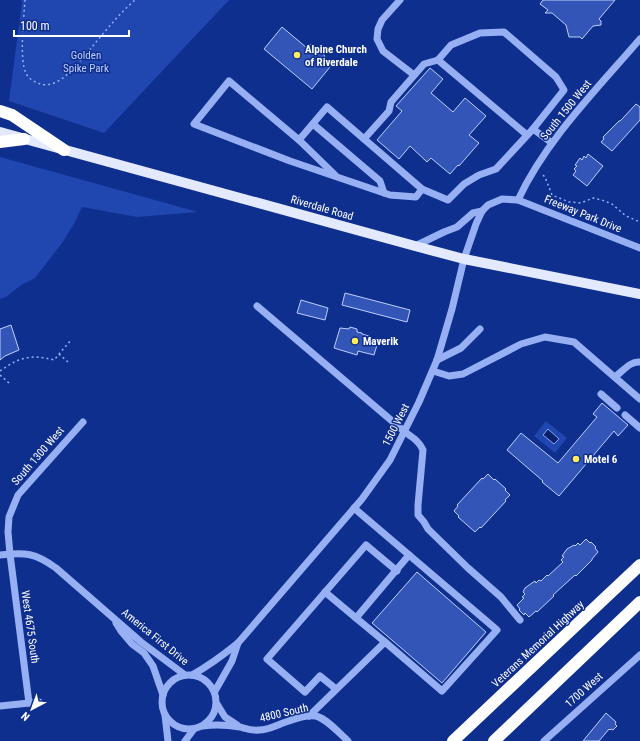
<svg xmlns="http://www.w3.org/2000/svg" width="640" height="741" viewBox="0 0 640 741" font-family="'Roboto Condensed',sans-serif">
  <rect width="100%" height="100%" fill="#0f2f8f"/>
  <!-- green -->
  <g fill="#2046af">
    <path d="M21,0H229L104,133L9,101L22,3Z"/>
    <path d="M0,157L198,212L137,217L82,207L74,224L62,243L35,278L21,285L6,297L0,299Z"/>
    <path d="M546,421L567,438L555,453L534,436Z"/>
  </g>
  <!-- water -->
  <path fill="#08206a" stroke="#88a7f7" d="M548,429L559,439L554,444L543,435Z"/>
  <!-- building -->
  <g fill="#3355b7" stroke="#becffe">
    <path d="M543,0H615L599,19L601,21V25L593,26L582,39L580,37H569L566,25L552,13H545L548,10L540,4Z"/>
    <path d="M282,27L307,48L311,44L325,56L322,61L330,67L312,89L264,49Z"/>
    <path d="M430,68L443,79L431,93L453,112L465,98L486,116L469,135L479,143L459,166L458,165L450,174L431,158L427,162L410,146L399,159L377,140L402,111L396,106Z"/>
    <path d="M636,104L640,107V120L612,151L601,142L604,139L603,137L619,121H620L623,118Z"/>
    <path d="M588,154L603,166L587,186L573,175L576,171L574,169L577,166L575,165L580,158L582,160L584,156L586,158Z"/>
    <path d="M345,293L410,310L407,322L342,305Z"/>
    <path d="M301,300L328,308L325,320L297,313Z"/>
    <path d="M11,325L19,350L5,356L0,360V329Z"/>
    <path d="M350,327L357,329V332L362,333V334L369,336V338L374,339L373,344L377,345L374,355L358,351L357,355L334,348L340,328L349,329Z"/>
    <path d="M602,403L628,425L618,436L614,431L559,496L542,482L543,481L507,450L521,433L558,463L597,417L593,414Z"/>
    <path d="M488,474L494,480L495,479L506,489L505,490L510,495L505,500L506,501L481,528L480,527L475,532L458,517L459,516L454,511L458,506L457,505L482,478L483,479Z"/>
    <path d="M586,539L590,543L591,542L596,547L595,548L598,552L592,559V560L576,576L575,575L553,595L554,596L537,612L536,611L529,617L525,613L524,615L519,610L520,609L517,605L524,598L522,597L525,594L523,592L525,588L532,583L535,581L536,583L539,580L541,581L547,575L548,576L563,562L561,560L564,557L562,556L567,549L574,545L575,546L578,543L580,545Z"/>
    <path d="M417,572L486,632L442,683L372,623Z"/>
    <path d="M606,713L616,722L615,724L617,726L613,730L611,729L610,730L609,729L599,741H583Z"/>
  </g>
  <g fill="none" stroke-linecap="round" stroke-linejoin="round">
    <!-- path -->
    <g stroke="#97b0f3" stroke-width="1.5" stroke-dasharray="2 3" stroke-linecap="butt">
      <path d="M25,0C24,16 19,60 26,73C28,78 34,82 40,84C46,86 54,84 60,80C68,75 73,68 80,61C98,41 114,18 135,0"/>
      <path d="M543,175L545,177L552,195L569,202L581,203L593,198L602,200L612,204L626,216L640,222"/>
      <path d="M59,354L68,362"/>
      <path d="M0,371C20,357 30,354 54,360L71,340"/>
      <path d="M0,375L9,383"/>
    </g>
    <!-- minor -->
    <g stroke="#97b0f3" stroke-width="7">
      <path d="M400,0L382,20L378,29L377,39L383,51L414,75"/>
      <path d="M438,60L527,135"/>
      <path d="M313,124L380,181L384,193"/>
      <path d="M364,139L389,111L391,102L424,64L438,60L451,45L480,33L504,32L556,77L564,90L533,129"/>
      <path d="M299,140L335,175"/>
      <path d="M422,189L327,107L299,140L229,81L194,124L290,161L390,195L416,197L422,189L448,200L464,184L479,175L496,169L533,129L552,143"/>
      <path d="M518,200C546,140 597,89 640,39"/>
      <path d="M415,246L444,232L457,227L473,213L482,211"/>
      <path d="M257,306L405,432C412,437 419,441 423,450L418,505V515L424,522L428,529L468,568L501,597L520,620"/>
      <path d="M437,360L461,348L480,329"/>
      <path d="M433,371L449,376L463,374L521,344L545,337L574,342L640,399"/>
      <path d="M615,377C623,371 630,361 640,362"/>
      <path d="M601,394L617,408"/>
      <path d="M625,415L640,428"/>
      <path d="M0,555C26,552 35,553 56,568L141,642L185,675"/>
      <path d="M325,592L356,618"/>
      <path d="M116,623L121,631L132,644L144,653L153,666L163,695"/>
      <path d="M385,642L356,618L409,555"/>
      <circle cx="189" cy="702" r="27"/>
      <path d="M192,675C210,665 222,656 238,643L362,499L390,460L419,402L437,360L452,309L464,259L476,224L482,211L488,205L502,199L518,200L640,248"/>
      <path d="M336,689L320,676L305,692L267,659L366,545L397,571"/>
      <path d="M215,691L232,661L238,643"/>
      <path d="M29,703L10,554L8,532L9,517L18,495L83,422"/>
      <path d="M217,704L225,717L237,725"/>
      <path d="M0,706L39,702"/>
      <path d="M165,715L168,741"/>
      <path d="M309,716L385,642L442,691L497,630L354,508"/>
      <path d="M203,726C216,724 228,725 240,727C247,729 252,731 259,730C267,730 275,726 283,723C292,720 305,714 316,716C327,719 339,733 348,741"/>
      <path d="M185,741L194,729"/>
      <path d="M544,741L640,655"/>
    </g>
    <!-- major -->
    <path stroke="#e3e9ff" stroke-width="10" d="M0,132L415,246L464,259L640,294"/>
    <!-- highway -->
    <g stroke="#fff" stroke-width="12">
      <path d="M0,111L12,115L64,150"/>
      <path d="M0,142L24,139"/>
      <path d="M453,741L640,565"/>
      <path d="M494,741L640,602"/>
    </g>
  </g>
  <!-- markers -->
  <g fill="#ffee59" stroke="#0f2f8f" stroke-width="1.5">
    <circle cx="297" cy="55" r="4"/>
    <circle cx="355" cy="341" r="4"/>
    <circle cx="576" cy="459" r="4"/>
  </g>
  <g text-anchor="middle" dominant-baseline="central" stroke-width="3" stroke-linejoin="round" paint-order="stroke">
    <!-- poi labels -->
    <g font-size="11" font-weight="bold" fill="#fff" stroke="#0f2f8f" text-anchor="start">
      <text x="305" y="49">Alpine Church<tspan x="305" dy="13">of Riverdale</tspan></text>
      <text x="363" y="341">Maverik</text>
      <text x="584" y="459">Motel 6</text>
    </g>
    <!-- park labels -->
    <g font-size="11" fill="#becffe" stroke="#0f2f8f">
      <text x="86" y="55">Golden<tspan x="86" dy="13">Spike Park</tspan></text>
    </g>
    <!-- street labels -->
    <g font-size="11" fill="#fff" stroke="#0f2f8f">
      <text transform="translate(566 110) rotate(-51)">South 1500 West</text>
      <text transform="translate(322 208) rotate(16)">Riverdale Road</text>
      <text transform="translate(583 214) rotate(22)">Freeway Park Drive</text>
      <text transform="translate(396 425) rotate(-63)">1500 West</text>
      <text transform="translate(38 456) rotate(-49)">South 1300 West</text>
      <text transform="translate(30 627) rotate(82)">West 4675 South</text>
      <text transform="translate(155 637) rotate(39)">America First Drive</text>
      <text transform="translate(538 644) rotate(-43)">Veterans Memorial Highway</text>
      <text transform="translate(584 690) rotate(-42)">1700 West</text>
      <text transform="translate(284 713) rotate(-13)">4800 South</text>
    </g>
  </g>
  <!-- north arrow -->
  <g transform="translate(32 709) rotate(221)" stroke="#0f2f8f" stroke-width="3" paint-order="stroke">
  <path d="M0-3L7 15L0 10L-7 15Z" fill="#ffffff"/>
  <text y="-6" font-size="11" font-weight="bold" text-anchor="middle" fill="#ffffff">N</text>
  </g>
  <!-- scale -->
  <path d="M14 30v6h115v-6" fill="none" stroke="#ffffff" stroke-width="2"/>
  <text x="20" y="30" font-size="12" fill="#ffffff" stroke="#0f2f8f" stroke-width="3" paint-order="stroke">100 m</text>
</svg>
